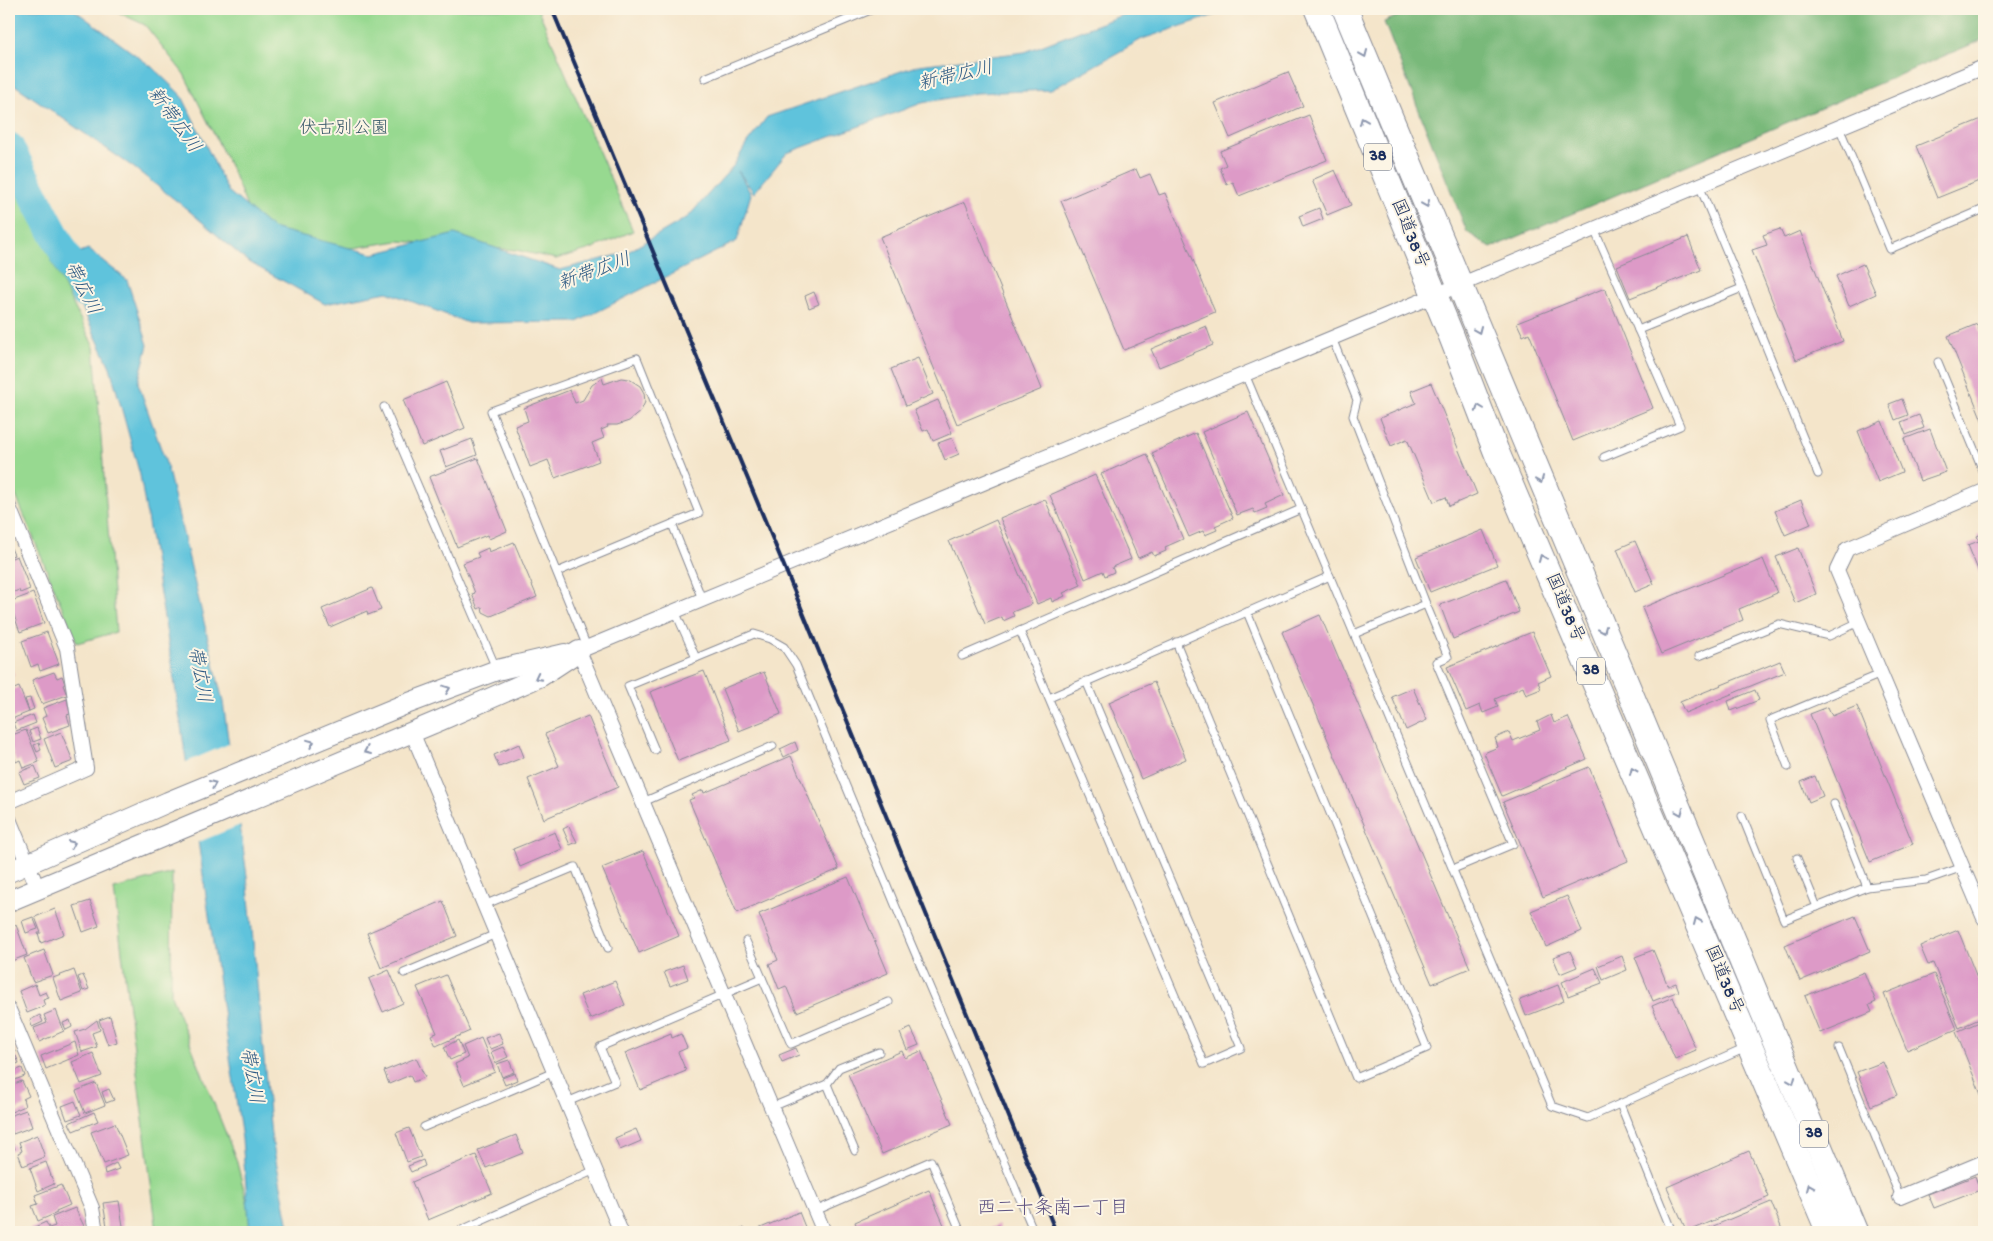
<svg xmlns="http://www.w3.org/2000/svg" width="1993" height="1241" viewBox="0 0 1993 1241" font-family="'Gochi Hand','Klee One',sans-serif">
  <rect width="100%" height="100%" fill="#fcf5e5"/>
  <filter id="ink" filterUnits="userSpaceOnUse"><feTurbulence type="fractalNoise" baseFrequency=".02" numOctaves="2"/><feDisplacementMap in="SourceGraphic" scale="10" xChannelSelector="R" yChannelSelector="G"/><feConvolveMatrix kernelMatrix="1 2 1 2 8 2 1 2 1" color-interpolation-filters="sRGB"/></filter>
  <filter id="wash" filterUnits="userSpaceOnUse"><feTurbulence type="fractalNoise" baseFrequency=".0096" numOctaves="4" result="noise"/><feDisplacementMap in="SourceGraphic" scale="20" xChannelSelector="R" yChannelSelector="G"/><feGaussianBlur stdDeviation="1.12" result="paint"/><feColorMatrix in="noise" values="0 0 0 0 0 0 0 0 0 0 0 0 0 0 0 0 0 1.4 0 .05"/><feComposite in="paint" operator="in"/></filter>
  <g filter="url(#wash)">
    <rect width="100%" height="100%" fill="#f4e5ca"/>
    <!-- green -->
    <g fill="#97d990" stroke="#598477">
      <path d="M111,9H538L633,231L591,249L556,259L516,250L398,241L353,248L293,249L249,212L233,172L184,74L145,25Z"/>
      <path d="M9,174L94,347L116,632L77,643L9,479Z"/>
      <path d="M172,873L171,995L236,1159L255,1232H157L114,889Z"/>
    </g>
    <!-- forest -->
    <path fill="#79b97a" stroke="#4a746c" d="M1414,9H1984V39L1491,248L1467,232L1384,22Z"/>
    <!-- water -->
    <g fill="#5ec3dc" stroke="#3c799d">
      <path d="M9,9H73L152,67L182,96L228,191L272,228L373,254L455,234L560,270L626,253L688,217L734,165L747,143L767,117L919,65L1025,52L1138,9H1233L1142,39L1051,90L976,93L922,103L787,153L754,193L738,171L751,194L737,241L577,322L468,323L387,292L325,304L247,261L187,209L133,167L9,81Z"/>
      <path d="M88,249L127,280L148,345L138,383L167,466L223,702L247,876L271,1135L290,1232H250L242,1139L172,665L140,475L110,367L60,260Z"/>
    </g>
    <!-- pier -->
    <path fill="#f4e5ca" d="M231,743L243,824L196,843L184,763Z"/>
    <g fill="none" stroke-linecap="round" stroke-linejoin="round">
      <!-- river -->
      <path stroke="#5ec3dc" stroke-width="30" d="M9,147L85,293"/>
    </g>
    <g id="blocks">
      <!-- building -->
      <g fill="#dd9ac7">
        <path d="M1288,72L1303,106L1230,138L1215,103Z"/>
        <path d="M1309,115L1327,160L1239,196L1233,182L1227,185L1220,168L1226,165L1220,151Z"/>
        <path d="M1984,118V179L1937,198L1916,146Z"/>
        <path d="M1136,169L1140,178L1150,174L1159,195L1165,193L1215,312L1124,350L1061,201Z"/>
        <path d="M1335,170L1351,205L1327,215L1312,180Z"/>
        <path d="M965,202L1042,389L957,424L880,237Z"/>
        <path d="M1319,208L1323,219L1303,227L1299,216Z"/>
        <path d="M1780,229L1784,238L1800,231L1843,341L1796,360L1752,250L1767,245L1763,235Z"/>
        <path d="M1688,237L1701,270L1630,298L1617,266Z"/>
        <path d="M1863,264L1876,294L1849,306L1836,276Z"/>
        <path d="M1605,288L1653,408L1573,441L1529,333L1523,336L1517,323Z"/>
        <path d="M814,292L819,304L809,308L805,296Z"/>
        <path d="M1977,324L1984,343V425L1948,336Z"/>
        <path d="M1206,326L1213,345L1159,367L1151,349Z"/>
        <path d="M918,358L933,394L906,406L891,369Z"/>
        <path d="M602,378L604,384L621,378L629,379L640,386L644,393L645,402L641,411L629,421L617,425H607L608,427L601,430L604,438L592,443L599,461L555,478L548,460L530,467L515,426L528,421L524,408L570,390L575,403L583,400L592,385Z"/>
        <path d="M446,382L465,428L422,446L403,400Z"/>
        <path d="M1431,383L1477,494L1449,506L1446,497L1434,502L1407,439L1391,446L1380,418L1416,403L1411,391Z"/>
        <path d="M1902,399L1908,415L1895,420L1889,404Z"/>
        <path d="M938,400L952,433L933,441L928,429L923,431L914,410Z"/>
        <path d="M1248,412L1284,495L1265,504L1267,508L1255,513L1253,509L1237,515L1202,432Z"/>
        <path d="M1919,415L1924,428L1906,435L1901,422Z"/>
        <path d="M1882,421L1902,472L1878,482L1858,431Z"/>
        <path d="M1930,429L1946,472L1920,481L1904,439Z"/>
        <path d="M1196,433L1233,518L1215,526L1217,530L1205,535L1203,531L1189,537L1152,453Z"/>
        <path d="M952,438L959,454L945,460L938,443Z"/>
        <path d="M472,439L477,455L446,467L440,451Z"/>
        <path d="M1147,454L1183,539L1165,547L1166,551L1154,556L1152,552L1138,558L1101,474Z"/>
        <path d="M478,458L507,531L489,539L487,535L457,547L429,477Z"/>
        <path d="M1095,475L1131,559L1112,567L1114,572L1105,576L1103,571L1085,579L1050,495Z"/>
        <path d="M1045,499L1081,585L1063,593L1065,596L1052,602L1051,598L1037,604L1000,518Z"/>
        <path d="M1801,500L1811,524L1785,535L1775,511Z"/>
        <path d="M996,520L1032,604L1012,612L1014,616L1003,621L1002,617L985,624L949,541Z"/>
        <path d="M1483,530L1497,565L1430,592L1416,557Z"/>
        <path d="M1984,533V585L1968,545L1979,541L1977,536Z"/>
        <path d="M1635,541L1654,584L1635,592L1617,549Z"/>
        <path d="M514,542L537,597L491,616L483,612L482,607L478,609L472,594L475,593L463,563L479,557L477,553L488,548L489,552Z"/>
        <path d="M11,548L14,555L9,557V549Z"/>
        <path d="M1798,548L1816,594L1795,603L1776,557Z"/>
        <path d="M17,556L30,589L20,593L19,590L9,594V559Z"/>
        <path d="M1763,559L1777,593L1739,609L1743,620L1661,654L1642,608Z"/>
        <path d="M1506,579L1519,612L1453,639L1440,605Z"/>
        <path d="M372,588L381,610L368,615L367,611L330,627L322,609Z"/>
        <path d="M33,593L44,623L20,632L9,602Z"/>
        <path d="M1320,615L1470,968L1432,984L1282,632Z"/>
        <path d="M47,632L59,664L40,671L38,664L31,667L22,641Z"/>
        <path d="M1532,632L1551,676L1538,682L1541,689L1526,695L1523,687L1495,699L1498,707L1483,713L1480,705L1466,711L1447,667Z"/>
        <path d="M1780,661L1785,672L1685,713L1680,702Z"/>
        <path d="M9,663L14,675L9,678Z"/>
        <path d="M704,671L731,740L678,761L650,692Z"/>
        <path d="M54,672L57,678L62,676L65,684L63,685L67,695L42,704L32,680Z"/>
        <path d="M764,672L781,714L739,731L722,689Z"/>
        <path d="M1154,682L1186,759L1141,779L1109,702Z"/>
        <path d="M19,687L29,712L9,720V691Z"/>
        <path d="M1413,688L1427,720L1406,730L1392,697Z"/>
        <path d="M1755,690L1759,700L1731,711L1728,701Z"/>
        <path d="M30,698L34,709L29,711L25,699Z"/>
        <path d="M67,699L70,714L67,715L70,725L48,733L42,718L46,716L43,708Z"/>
        <path d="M1857,706L1913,844L1870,862L1810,714L1828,707L1832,716Z"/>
        <path d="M33,715L36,723L16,731L13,723Z"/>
        <path d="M1551,715L1554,723L1568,717L1587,759L1502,796L1484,753L1498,747L1495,738L1509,732L1513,741L1540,730L1537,722Z"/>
        <path d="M588,716L618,787L544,819L528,779L559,766L545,734Z"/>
        <path d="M37,728L41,739L33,742L29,731Z"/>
        <path d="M26,730L39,762L23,768L20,760L16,762L9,742V736Z"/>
        <path d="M61,732L73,761L55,768L44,739Z"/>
        <path d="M795,742L798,750L784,757L780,749Z"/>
        <path d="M39,743L41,750L37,752L34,745Z"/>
        <path d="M519,744L524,757L499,767L494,755Z"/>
        <path d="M791,756L839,869L737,913L689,800L694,798L692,795L703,790L704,793Z"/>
        <path d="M35,766L40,778L24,784L19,772Z"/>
        <path d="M1589,767L1628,861L1543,897L1503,802Z"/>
        <path d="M1815,776L1823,796L1809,802L1801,782Z"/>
        <path d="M569,826L577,842L570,845L563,829Z"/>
        <path d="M555,832L562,849L520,867L513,849Z"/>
        <path d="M643,851L679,936L639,953L602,868Z"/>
        <path d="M848,877L888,973L797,1012L786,986L779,989L769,964L778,960L759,914Z"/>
        <path d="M1567,896L1582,931L1546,947L1531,911Z"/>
        <path d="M90,901L99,926L83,932L74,906Z"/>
        <path d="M443,901L457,936L381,968L367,933Z"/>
        <path d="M55,909L64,934L41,943L38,933H41L35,917Z"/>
        <path d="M1855,916L1870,951L1800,981L1785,945Z"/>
        <path d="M33,917L38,929L26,933L22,921Z"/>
        <path d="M16,925L27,955L9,962V927Z"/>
        <path d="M1958,930L1984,995V1017L1959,1028L1933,963L1928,965L1920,946Z"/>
        <path d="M44,950L53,975L33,982L24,958Z"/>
        <path d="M1653,950L1668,986L1676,983L1679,991L1653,1001L1635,957Z"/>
        <path d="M1570,951L1577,967L1560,974L1553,957Z"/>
        <path d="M1622,956L1627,970L1603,980L1598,966Z"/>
        <path d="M683,965L688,979L670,986L664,972Z"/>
        <path d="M1595,968L1602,983L1568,996L1562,982Z"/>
        <path d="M74,970L82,993L61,1001L53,978Z"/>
        <path d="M389,970L403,1003L383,1012L369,979Z"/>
        <path d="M1864,972L1876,1002L1869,1005L1872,1012L1820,1033L1805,996Z"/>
        <path d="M1934,974L1957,1029L1907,1050L1884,994Z"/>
        <path d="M83,975L89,989L83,991L78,977Z"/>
        <path d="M446,975L470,1031L436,1046L431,1035L437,1033L417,987Z"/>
        <path d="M615,981L625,1005L590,1019L580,995Z"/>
        <path d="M35,984L39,995L46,992L49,998L43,1000L45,1006L27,1013L19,991Z"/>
        <path d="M1558,985L1564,1001L1526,1016L1520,1000Z"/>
        <path d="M1673,997L1696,1050L1675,1059L1652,1006Z"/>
        <path d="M56,1010L64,1031L39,1042L34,1028L47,1023L44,1015Z"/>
        <path d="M40,1015L43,1022L32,1027L30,1020Z"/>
        <path d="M110,1016L117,1042L108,1045L99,1020Z"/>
        <path d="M70,1020L72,1027L66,1030L63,1023Z"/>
        <path d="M97,1020L100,1030L92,1033L97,1047L82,1052L75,1032L85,1029Z"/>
        <path d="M1984,1020V1102L1956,1032Z"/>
        <path d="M911,1028L919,1045L907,1050L900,1033Z"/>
        <path d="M499,1033L503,1044L490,1049L485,1038Z"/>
        <path d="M671,1034L672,1038L681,1034L687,1048L678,1052L686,1071L640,1090L625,1053Z"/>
        <path d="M9,1035L15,1052L9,1055Z"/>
        <path d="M481,1038L495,1072L464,1085L455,1064L468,1058L463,1046Z"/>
        <path d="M458,1040L464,1054L450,1060L444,1047Z"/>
        <path d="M75,1042L79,1055L46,1069L41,1056Z"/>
        <path d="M503,1047L508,1057L495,1063L491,1052Z"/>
        <path d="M796,1048L799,1055L782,1062L779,1055Z"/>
        <path d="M902,1051L905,1058L921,1051L952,1124L882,1154L848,1074Z"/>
        <path d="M93,1053L102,1076L81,1084L72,1062Z"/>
        <path d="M16,1056L19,1063L10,1067L12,1070L9,1071V1058Z"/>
        <path d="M416,1058L425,1077L413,1082L410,1075L389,1084L384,1071Z"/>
        <path d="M509,1060L514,1072L502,1077L497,1064Z"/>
        <path d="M1883,1062L1897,1095L1871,1106L1857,1072Z"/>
        <path d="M22,1068L25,1076L12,1081L9,1073Z"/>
        <path d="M515,1073L517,1080L505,1085L502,1078Z"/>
        <path d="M22,1081L29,1096L23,1099L25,1106L9,1113V1086Z"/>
        <path d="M96,1083L105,1105L85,1113L76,1091Z"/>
        <path d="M109,1089L114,1100L106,1103L102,1092Z"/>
        <path d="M75,1101L81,1115L67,1120L62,1106Z"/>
        <path d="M26,1110L32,1127L13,1134L9,1124V1116Z"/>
        <path d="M94,1112L98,1121L73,1131L69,1123Z"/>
        <path d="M115,1123L128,1155L104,1164L91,1132Z"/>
        <path d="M409,1128L421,1157L407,1162L396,1133Z"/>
        <path d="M636,1129L641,1141L620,1150L615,1138Z"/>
        <path d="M37,1135L45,1157L23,1166L18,1153L22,1151L19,1142Z"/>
        <path d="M516,1135L523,1153L486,1168L478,1150Z"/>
        <path d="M13,1144L15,1149L9,1151V1146Z"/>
        <path d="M1749,1151L1769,1197L1687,1232L1667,1187Z"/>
        <path d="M476,1155L492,1193L428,1220L412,1182Z"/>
        <path d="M423,1160L425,1166L411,1172L408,1166Z"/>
        <path d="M46,1162L54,1184L38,1191L30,1168Z"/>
        <path d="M116,1163L119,1169L105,1174L104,1169Z"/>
        <path d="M1975,1176L1980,1190L1934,1208L1928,1194Z"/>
        <path d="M61,1185L70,1205L56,1211L57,1213L38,1221L32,1206L38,1204L35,1195Z"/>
        <path d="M929,1190L947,1232H859L855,1222Z"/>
        <path d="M119,1201L124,1232H108L103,1203Z"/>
        <path d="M1771,1202L1783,1232H1699Z"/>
        <path d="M75,1208L85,1228L81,1229L82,1232H31L30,1229L46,1222L49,1228L55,1226L52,1217Z"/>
        <path d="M799,1212L807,1232H751Z"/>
        <path d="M998,1225L1001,1232H980Z"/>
        <path d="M744,1228L746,1232H733Z"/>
      </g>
    </g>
  </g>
  <g filter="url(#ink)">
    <use href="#blocks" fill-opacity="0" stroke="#888a94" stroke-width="1"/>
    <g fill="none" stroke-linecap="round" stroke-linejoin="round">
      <defs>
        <g id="lane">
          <path d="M705,78L873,9"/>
          <path d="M1839,127L1890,249L1984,209"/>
          <path d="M1594,229L1680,426L1604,457"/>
          <path d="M1742,288L1818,474"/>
          <path d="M1638,330L1742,288L1699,185"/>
          <path d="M1332,338L1357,400L1353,416L1426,604L1354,634"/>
          <path d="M1938,362L1984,473"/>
          <path d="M1245,374L1552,1106L1588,1118L1746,1048"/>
          <path d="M384,407L496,668"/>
          <path d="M557,572L672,524L702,599"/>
          <path d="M1426,604L1448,657L1436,662L1513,844L1453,869"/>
          <path d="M675,611L696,658L754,634L770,639L784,647L796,665L910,941L1034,1232"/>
          <path d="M1020,631L1204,1064L1241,1048L1086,681"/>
          <path d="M1176,642L1356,1078L1427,1048L1247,612"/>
          <path d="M587,647L491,411L637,358L699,513L672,524"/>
          <path d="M962,656L1301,509"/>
          <path d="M1699,656L1779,624L1829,636L1859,622"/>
          <path d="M1049,698L1330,576"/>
          <path d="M655,750L628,686L696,658"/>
          <path d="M1788,767L1770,720L1881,674"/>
          <path d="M643,802L773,746"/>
          <path d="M1834,804L1867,887L1926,880L1963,867"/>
          <path d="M1742,816L1784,920L1867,887"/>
          <path d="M1797,858L1817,907"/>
          <path d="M484,905L575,867L608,948"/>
          <path d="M746,941L791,1044L889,1002"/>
          <path d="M404,973L496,934"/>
          <path d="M1839,1048L1900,1197"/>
          <path d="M827,1084L839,1068L879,1052"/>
          <path d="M567,1102L615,1082L600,1047L762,978"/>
          <path d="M1620,1104L1672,1232"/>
          <path d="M772,1107L827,1084L855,1151"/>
          <path d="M424,1127L554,1072"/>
          <path d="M815,1211L931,1161L959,1228"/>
          <path d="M457,1232L595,1170"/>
        </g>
        <g id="street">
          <path d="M1984,491L1847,549L1837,570L1984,918"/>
          <path d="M9,507L67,648L86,768L9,802"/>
          <path d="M412,732L621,1232"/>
          <path d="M9,819L38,889"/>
          <path d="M9,1010L92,1208L96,1232"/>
          <path d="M1900,1197L1984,1162"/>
          <path d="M824,1232L579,651L1984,67"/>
        </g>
        <g id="secondary">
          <path d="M9,872L168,802L401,706L497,670L565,654"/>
          <path d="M9,901L441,720L541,676L579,651"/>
        </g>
        <g id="highway">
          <path d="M1317,9L1451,335L1496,451L1829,1232"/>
          <path d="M1345,9L1855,1232"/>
        </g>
      </defs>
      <!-- lane casing -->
      <use href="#lane" stroke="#888a94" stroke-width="9"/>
      <!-- street casing -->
      <use href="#street" stroke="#888a94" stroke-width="16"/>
      <!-- secondary casing -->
      <use href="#secondary" stroke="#888a94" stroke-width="22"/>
      <!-- highway casing -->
      <use href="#highway" stroke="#888a94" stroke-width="27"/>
      <!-- lane -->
      <use href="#lane" stroke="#fff" stroke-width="7"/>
      <!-- street -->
      <use href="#street" stroke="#fff" stroke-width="14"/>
      <!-- secondary -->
      <use href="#secondary" stroke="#fff" stroke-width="20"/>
      <!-- highway -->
      <use href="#highway" stroke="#fff" stroke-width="25"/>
      <!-- rail -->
      <path stroke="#1b2f5e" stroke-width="4" d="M552,9L784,566L1056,1232"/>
    </g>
    <!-- one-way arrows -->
    <defs><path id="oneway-chevron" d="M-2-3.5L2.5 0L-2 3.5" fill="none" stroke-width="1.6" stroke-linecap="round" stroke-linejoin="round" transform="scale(1.25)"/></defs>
    <g stroke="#8d97ae">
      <use href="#oneway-chevron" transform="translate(1364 54) rotate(67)"/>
      <use href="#oneway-chevron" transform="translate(1363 121) rotate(-112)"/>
      <use href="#oneway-chevron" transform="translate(1426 204) rotate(67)"/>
      <use href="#oneway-chevron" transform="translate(1478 330) rotate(67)"/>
      <use href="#oneway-chevron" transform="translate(1479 408) rotate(-111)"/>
      <use href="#oneway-chevron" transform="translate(1540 480) rotate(67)"/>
      <use href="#oneway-chevron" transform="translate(1542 558) rotate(-113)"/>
      <use href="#oneway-chevron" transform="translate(1603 630) rotate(67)"/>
      <use href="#oneway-chevron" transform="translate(538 677) rotate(153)"/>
      <use href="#oneway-chevron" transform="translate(447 689) rotate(-21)"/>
      <use href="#oneway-chevron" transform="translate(311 743) rotate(-22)"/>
      <use href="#oneway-chevron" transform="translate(367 751) rotate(157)"/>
      <use href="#oneway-chevron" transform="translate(1633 771) rotate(-113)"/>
      <use href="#oneway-chevron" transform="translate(213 784) rotate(-23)"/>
      <use href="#oneway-chevron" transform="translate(1680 812) rotate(67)"/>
      <use href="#oneway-chevron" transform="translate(72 844) rotate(-24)"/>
      <use href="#oneway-chevron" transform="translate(1697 921) rotate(-113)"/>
      <use href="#oneway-chevron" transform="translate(1792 1081) rotate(68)"/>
      <use href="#oneway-chevron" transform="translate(1810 1187) rotate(-113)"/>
    </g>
  </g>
  <g text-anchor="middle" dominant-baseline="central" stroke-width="4" stroke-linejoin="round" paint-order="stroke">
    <!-- shield labels -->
    <g fill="#fcf5e5" stroke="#5e6a86" stroke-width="1">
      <rect x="1364" y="143.5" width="28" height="27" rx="4"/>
      <rect x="1577" y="657.5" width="28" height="27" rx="4"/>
      <rect x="1800" y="1120.5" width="28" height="27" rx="4"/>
    </g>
    <g font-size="16" font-weight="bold" fill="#1b2f5e">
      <text x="1378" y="157">38</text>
      <text x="1591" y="671">38</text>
      <text x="1814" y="1134">38</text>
    </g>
    <!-- park labels -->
    <g font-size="18" fill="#3a5a6a" stroke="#fcf5e5">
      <text x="344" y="129">伏古別公園</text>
    </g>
    <!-- street labels -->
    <g font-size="18" fill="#1b2f5e" stroke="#fcf5e5">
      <text transform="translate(1409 234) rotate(68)">国道38号</text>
      <text transform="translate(1564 608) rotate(67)">国道38号</text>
      <text transform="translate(1723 980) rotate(67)">国道38号</text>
    </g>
    <!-- water labels -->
    <g font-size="19" font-style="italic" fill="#2f5b84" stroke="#fcf5e5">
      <text transform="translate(956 77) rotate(-13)">新帯広川</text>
      <text transform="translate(173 121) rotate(54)">新帯広川</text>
      <text transform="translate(595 273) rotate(-20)">新帯広川</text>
      <text transform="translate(81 289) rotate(63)">帯広川</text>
      <text transform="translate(198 675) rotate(80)">帯広川</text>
      <text transform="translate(250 1076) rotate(80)">帯広川</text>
    </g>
    <!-- neighbourhood labels -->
    <g font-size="19" fill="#5f5483" stroke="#fcf5e5">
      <text x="1053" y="1209">西二十条南一丁目</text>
    </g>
  </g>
  <!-- margin -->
  <rect width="1993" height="1241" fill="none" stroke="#fcf5e5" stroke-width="30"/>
</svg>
